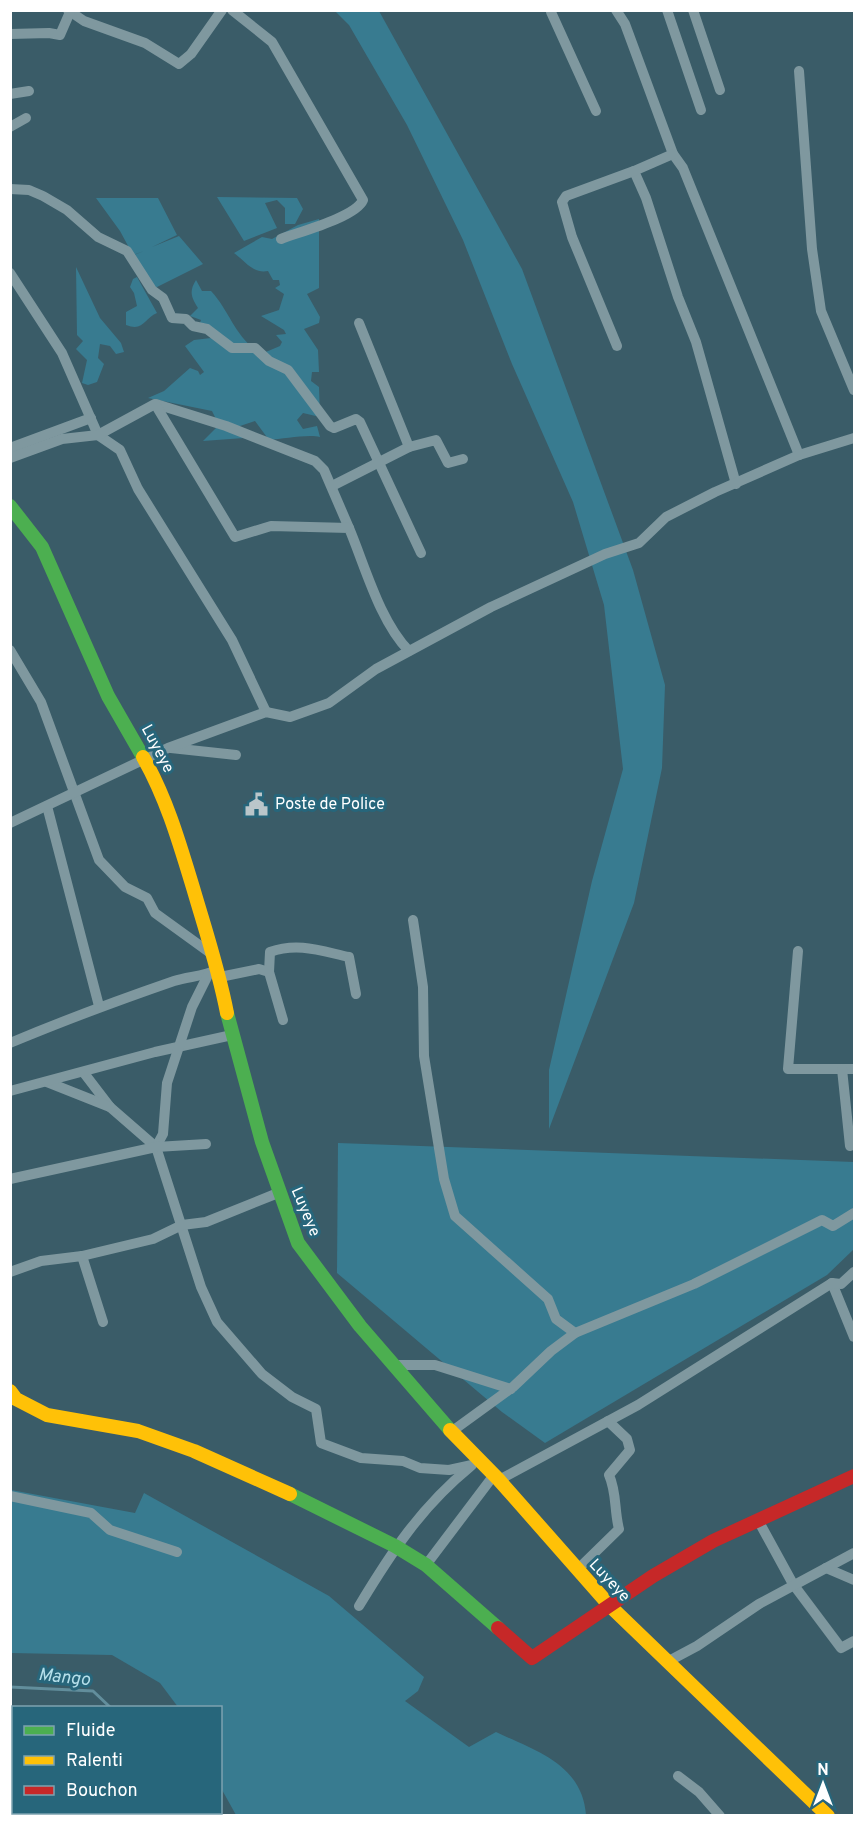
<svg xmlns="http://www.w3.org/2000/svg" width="865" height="1826" viewBox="0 0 865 1826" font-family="Overpass,sans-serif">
  <rect width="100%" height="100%" fill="#3a5c68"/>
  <!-- green -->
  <g fill="#387b90">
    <path d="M335,11H379L522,269L633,570L665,685L662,768L634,903L549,1129V1070L592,881L623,769L604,605L573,502L512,364L463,240L407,125L349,25Z"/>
    <path d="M217,197L297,198L303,209L295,224H285V208L277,200L265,203L277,228L244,241Z"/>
    <path d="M96,198H158L177,235L152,247L179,236L203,264L153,289L134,255L144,251L133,255L120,231Z"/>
    <path d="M319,219V288L307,294L320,317L319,323L304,329L318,350L319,372H312L311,381L319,387L320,417L303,413L297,420L303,429L317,426L320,437C308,434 283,439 269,440L255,421L237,427L244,438L203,441L219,425L212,411L148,398L164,391L190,368L198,371L200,375L204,372L185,346L194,340L211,338L199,325L201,320L190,316L198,308C191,297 189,291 196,280L202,291H211C231,313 234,336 261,354L280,346L282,342L276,335L286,334L284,330L261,316L279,310L284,294L275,288L280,285L279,280H273L268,271C253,274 245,261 234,253L262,237L272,239L298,225Z"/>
    <path d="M76,267L100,318L121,343L124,352L116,354L110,346L100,344L98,358L104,364L97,382L88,385L82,383L87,360L76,349L83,341L77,335Z"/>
    <path d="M137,277L157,313C144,318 144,332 126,325V312L137,306L134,293L130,287L133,279Z"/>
    <path d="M338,1143L854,1162V1249L827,1275L545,1443L502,1412L337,1273Z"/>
    <path d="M11,1490L135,1513L144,1493L329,1596L424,1677L418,1691L405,1701L469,1747L496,1732C536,1751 582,1764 586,1815H236L221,1788L220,1708L178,1707L160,1683L112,1655L11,1653Z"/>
  </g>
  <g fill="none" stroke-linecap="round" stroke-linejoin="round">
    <!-- stream -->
    <g stroke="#628e9c" stroke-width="3">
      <path d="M10,1687L93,1691L111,1708"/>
      <path d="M196,1812L198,1816"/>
    </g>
    <!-- street -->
    <g stroke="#7f989f" stroke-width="10">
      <path d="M68,10L84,21L145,43L179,64L191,54L222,10"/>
      <path d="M232,10L272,42L363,200C356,217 299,232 281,239"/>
      <path d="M616,10L625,24L673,154L683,168L799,455"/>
      <path d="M667,10L701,110"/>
      <path d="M693,10L720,90"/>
      <path d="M551,12L596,111"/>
      <path d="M10,34L49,33L60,35L70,12"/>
      <path d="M799,71L812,249L821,311L854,390"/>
      <path d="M10,94L29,91"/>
      <path d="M10,127L26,118"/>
      <path d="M673,154L634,171L646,198L678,297L696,342L736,484"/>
      <path d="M10,189L29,190L43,196L67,210L98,237L127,251L152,290L163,298L172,318L186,319L193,326L207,329L232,348H255L269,361L288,370L330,426L334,428L356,419L360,422L421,553"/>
      <path d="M10,273L62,353L98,435L120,450L138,489L232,640L266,712"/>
      <path d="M359,323L409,447"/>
      <path d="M617,346L572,237L562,202L566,196L634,171"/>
      <path d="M156,404L226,426L315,461L324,470L349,528"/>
      <path d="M10,448L91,418"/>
      <path d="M10,458L62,439L98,435L155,404L235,537L271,526L349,528C365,566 380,622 409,651"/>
      <path d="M332,486L409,447L436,440L448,463L463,459"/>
      <path d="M10,650L41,702L99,860L125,887L147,898L155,913L213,955"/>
      <path d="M171,748L236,755"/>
      <path d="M47,806L99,1006"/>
      <path d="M10,823L168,748L266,712L290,717L329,703L376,669L491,607L605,554L639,543L666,517L715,492L799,455L854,438"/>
      <path d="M413,920L423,987L424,1056L444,1179L455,1216L548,1299L556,1319L575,1333"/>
      <path d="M798,951L788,1069H854"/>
      <path d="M269,972L270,952C298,942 321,951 349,957L356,994"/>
      <path d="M220,977L259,969L269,972L283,1020"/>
      <path d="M10,1043C65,1020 119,1000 174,981C189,976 204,977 218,969"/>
      <path d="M842,1069L850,1146"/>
      <path d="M84,1073L110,1107L156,1147L201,1287L217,1322L262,1374L292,1397L316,1409L321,1443L361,1458L403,1461L420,1468L449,1470L472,1465"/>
      <path d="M47,1082L110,1107"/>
      <path d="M10,1091L155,1052L232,1035"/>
      <path d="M156,1147L163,1134L167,1083L192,1007L208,975"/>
      <path d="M10,1179L156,1147L206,1144"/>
      <path d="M82,1256L103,1322"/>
      <path d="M10,1272L41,1261L82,1256L153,1239L182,1225L206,1222L278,1193"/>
      <path d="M832,1283L854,1337"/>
      <path d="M393,1365H435L511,1389"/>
      <path d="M451,1432L513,1387L551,1351L575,1333L694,1284L822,1220L833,1226L854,1213"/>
      <path d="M499,1480L638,1405L832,1283L841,1284L854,1272"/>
      <path d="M10,1496L91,1513L110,1530L177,1552"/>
      <path d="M758,1520L793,1584L841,1648L854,1641"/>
      <path d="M426,1565L494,1475"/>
      <path d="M826,1568L854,1580"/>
      <path d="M577,1570L619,1529C614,1510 617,1493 609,1475L630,1450L627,1439L608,1421"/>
      <path d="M359,1606C391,1553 421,1507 470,1467"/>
      <path d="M667,1662L697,1646L759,1604L854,1553"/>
      <path d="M678,1776L699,1792L720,1816"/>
    </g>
    <!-- fast -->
    <g stroke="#4caf50" stroke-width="14">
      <path d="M10,506L42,547L108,696L143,757"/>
      <path d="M227,1013L262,1142L298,1243L360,1326L450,1430"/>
      <path d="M290,1494L395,1546L426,1565L498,1628"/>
    </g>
    <!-- slow -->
    <g stroke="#ffc107" stroke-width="14">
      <path d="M143,757C167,799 180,845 194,891C206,932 219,971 227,1013"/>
      <path d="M10,1391L16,1399L47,1415L138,1431L194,1451L290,1494"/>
      <path d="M450,1430L499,1480L610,1606L828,1816"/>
    </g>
    <!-- jam -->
    <path stroke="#c62828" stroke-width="14" d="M498,1628L532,1658L653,1576L713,1541L854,1476"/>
  </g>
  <!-- icons -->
  <defs>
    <symbol id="civic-bare" viewBox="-9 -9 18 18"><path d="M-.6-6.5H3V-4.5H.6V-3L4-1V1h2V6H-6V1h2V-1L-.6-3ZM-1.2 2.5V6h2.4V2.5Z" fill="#bac6ca" stroke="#27667b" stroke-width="2.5" paint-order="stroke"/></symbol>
  </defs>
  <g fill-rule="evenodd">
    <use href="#civic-bare" x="240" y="788" width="33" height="33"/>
  </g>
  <g text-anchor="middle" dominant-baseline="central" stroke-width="6" stroke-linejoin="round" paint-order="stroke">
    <!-- street labels -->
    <g font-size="16" fill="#fff" stroke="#27667b">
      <text transform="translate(157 749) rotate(62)">Luyeye</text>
      <text transform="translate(305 1212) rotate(67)">Luyeye</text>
      <text transform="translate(609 1581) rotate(47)">Luyeye</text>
    </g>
    <!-- poi labels -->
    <g font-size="16" fill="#fff" stroke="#27667b" text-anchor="start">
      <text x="275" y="805">Poste de Police</text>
    </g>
    <!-- water labels -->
    <g font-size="18" font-style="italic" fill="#b6e0eb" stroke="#27667b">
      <text transform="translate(64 1678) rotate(6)">Mango</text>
    </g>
  </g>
  <!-- border -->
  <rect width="865" height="1826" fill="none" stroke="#ffffff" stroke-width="24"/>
  <!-- legend -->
  <rect x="12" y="1706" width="210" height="108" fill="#27667b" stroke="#7da3b0" stroke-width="1.5"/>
  <rect x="24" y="1726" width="30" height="9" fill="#4caf50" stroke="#7da3b0" stroke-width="1.5"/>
  <text x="66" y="1736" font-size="18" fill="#ffffff">Fluide</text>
  <rect x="24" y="1756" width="30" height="9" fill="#ffc107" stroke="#7da3b0" stroke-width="1.5"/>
  <text x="66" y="1766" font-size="18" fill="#ffffff">Ralenti</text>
  <rect x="24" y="1786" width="30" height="9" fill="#c62828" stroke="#7da3b0" stroke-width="1.5"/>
  <text x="66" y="1796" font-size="18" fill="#ffffff">Bouchon</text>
  <!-- north arrow -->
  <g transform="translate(823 1784)" stroke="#27667b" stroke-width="4.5" paint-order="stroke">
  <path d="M0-4.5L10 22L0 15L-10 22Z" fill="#ffffff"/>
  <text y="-9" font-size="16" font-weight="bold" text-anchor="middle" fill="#ffffff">N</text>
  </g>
</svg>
